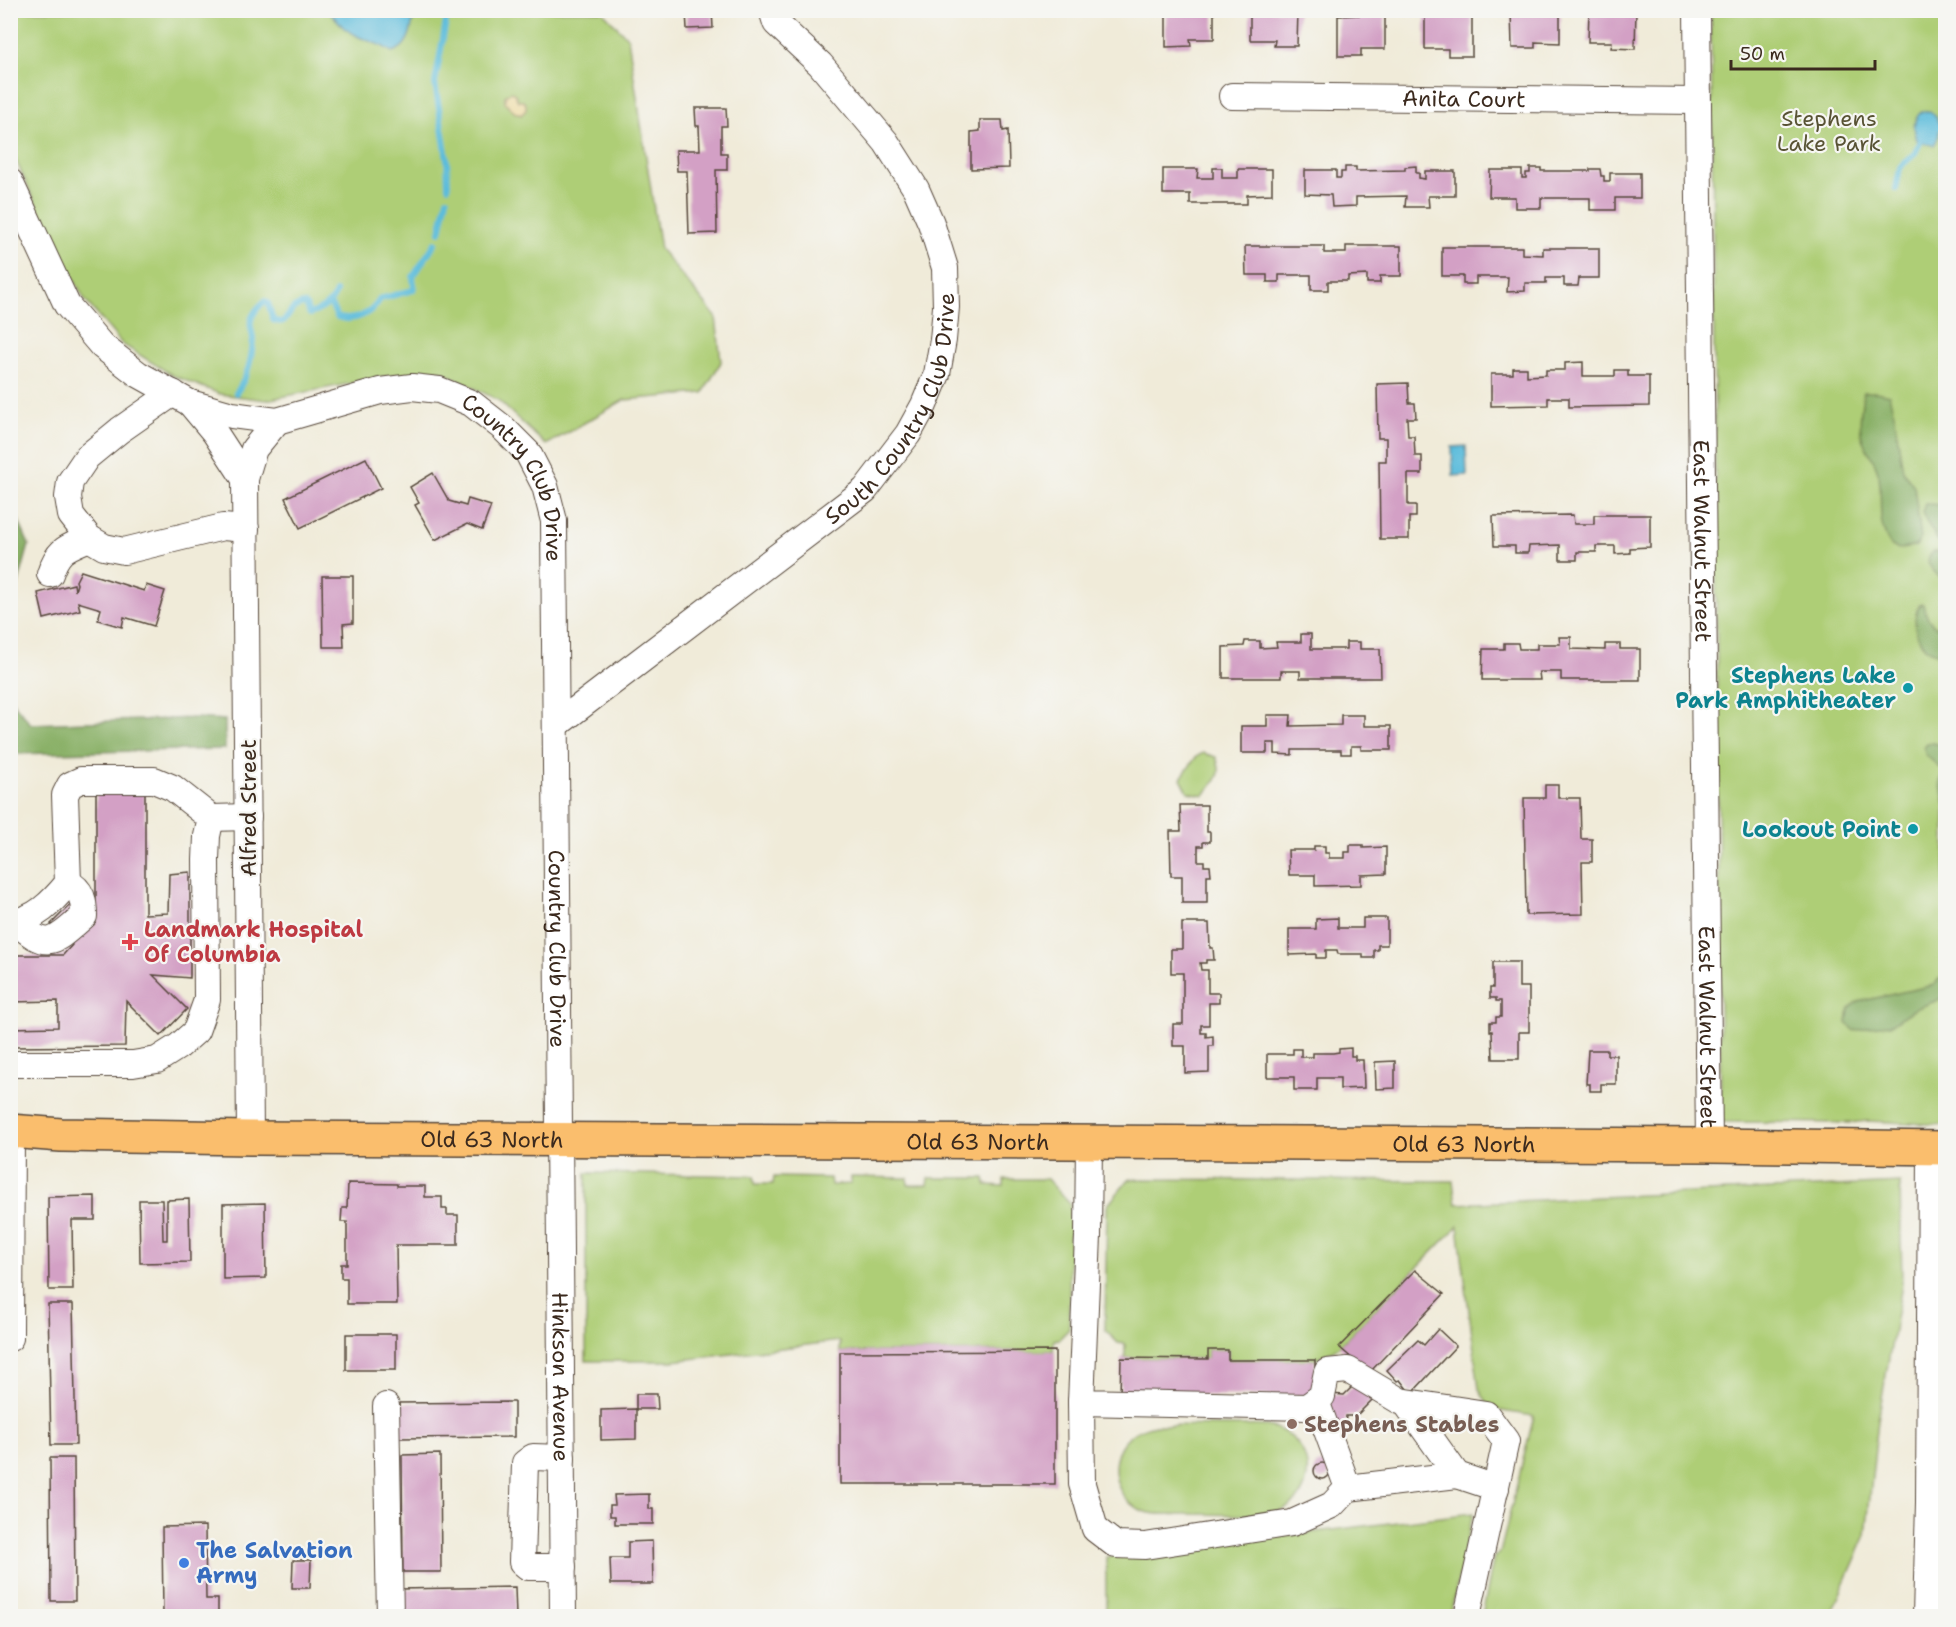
<svg xmlns="http://www.w3.org/2000/svg" width="1956" height="1627" viewBox="0 0 1956 1627" font-family="'Shantell Sans',sans-serif">
  <rect width="100%" height="100%" fill="#f6f6f2"/>
  <filter id="ink" filterUnits="userSpaceOnUse"><feTurbulence type="fractalNoise" baseFrequency=".0167" numOctaves="2"/><feDisplacementMap in="SourceGraphic" scale="12" xChannelSelector="R" yChannelSelector="G"/><feConvolveMatrix kernelMatrix="1 2 1 2 8 2 1 2 1" color-interpolation-filters="sRGB"/></filter>
  <filter id="wash" filterUnits="userSpaceOnUse"><feTurbulence type="fractalNoise" baseFrequency=".008" numOctaves="4" result="noise"/><feDisplacementMap in="SourceGraphic" scale="24" xChannelSelector="R" yChannelSelector="G"/><feGaussianBlur stdDeviation="1.35" result="paint"/><feColorMatrix in="noise" values="0 0 0 0 0 0 0 0 0 0 0 0 0 0 0 0 0 1.4 0 .05"/><feComposite in="paint" operator="in"/></filter>
  <g filter="url(#wash)">
    <rect width="100%" height="100%" fill="#f0ebd9"/>
    <!-- green -->
    <g fill="#aece76" stroke="#747c4a" stroke-width="1.5">
      <path d="M10,11H602L628,38L660,249L716,317L721,362L703,393L624,400L546,445L498,400L441,371L393,375L266,400L220,394L172,375L122,344L85,300L51,236L11,150Z"/>
      <path d="M1711,11H1945V1125L1867,1121L1850,1123L1721,1122Z"/>
      <path d="M1203,753L1216,757C1224,778 1215,779 1204,795L1188,792L1181,778L1196,757Z"/>
      <path d="M586,1173L754,1176L755,1184H773L774,1177L830,1178L831,1185L851,1184V1177L908,1178V1185H928L929,1178H985L986,1185L1004,1186V1179H1047L1070,1204L1069,1329L1059,1339L1054,1340L1053,1351L840,1352V1341L673,1361H586Z"/>
      <path d="M1129,1179L1453,1181L1456,1204L1900,1183L1902,1285L1878,1420L1866,1535L1830,1616H1482L1494,1557L1500,1553L1534,1416L1490,1409L1479,1389L1458,1226L1339,1347L1315,1360H1228V1350H1208V1359L1125,1358V1344L1118,1343L1105,1330L1107,1206Z"/>
      <path d="M1155,1425C1183,1425 1210,1426 1238,1426C1250,1426 1263,1424 1275,1428C1299,1436 1313,1460 1305,1486C1298,1506 1281,1512 1262,1515C1236,1515 1210,1514 1184,1514C1171,1514 1155,1516 1143,1511C1122,1503 1112,1481 1116,1459C1120,1439 1136,1429 1155,1425Z"/>
      <path d="M1473,1513L1450,1616H1106V1557Z"/>
    </g>
    <!-- forest -->
    <g fill="#8ab167" stroke="#626e42" stroke-width="1.5">
      <path d="M1863,392H1876L1889,395L1894,414L1903,471L1914,486L1921,538L1916,546C1907,548 1896,552 1890,544C1876,524 1883,499 1879,476C1877,463 1869,454 1864,443C1857,428 1862,408 1863,392Z"/>
      <path d="M11,503L29,545L11,610L10,503Z"/>
      <path d="M1925,504L1945,505V542L1937,540C1933,529 1925,523 1922,512Z"/>
      <path d="M1933,552H1939L1945,555V584C1939,574 1919,563 1933,552Z"/>
      <path d="M1920,604H1923C1925,614 1929,624 1939,628L1945,620V655C1941,654 1935,653 1931,651C1914,642 1911,619 1920,604Z"/>
      <path d="M11,700L31,724L196,718L225,720V749L11,754Z"/>
      <path d="M1933,743L1945,746V804L1940,782L1943,771L1925,754L1924,748L1927,744Z"/>
      <path d="M1945,977V996L1938,1000L1915,1009L1890,1025L1869,1027L1855,1031L1847,1023L1849,1009L1858,1002L1934,985L1939,979Z"/>
    </g>
    <!-- sand -->
    <path fill="#eeda9e" stroke="#94825e" stroke-width="1.5" d="M511,92L515,94L518,101H523L526,104V110L521,115L514,112L505,102V96Z"/>
    <!-- water -->
    <g fill="#5cbcdb" stroke="#4c737c" stroke-width="1.5">
      <path d="M329,11H415C411,27 411,47 392,52L382,46L359,37L344,28Z"/>
      <path d="M1930,111C1941,119 1942,134 1934,145L1922,143L1917,140C1913,128 1913,122 1920,112Z"/>
      <path d="M1466,446L1467,475L1453,476L1452,447Z"/>
    </g>
    <g fill="none" stroke-linecap="round" stroke-linejoin="round">
      <!-- stream -->
      <g stroke="#5cbcdb" stroke-width="6">
        <path d="M1933,130L1946,123"/>
        <path d="M448,187L447,159L435,83L448,10"/>
        <path d="M1896,189L1900,168L1915,153L1924,135"/>
        <path d="M440,232L447,199"/>
        <path d="M330,303L337,317C353,323 372,314 380,299L413,290L414,287L413,277L435,243"/>
        <path d="M236,393C248,377 252,359 253,339C253,333 249,326 251,320C253,313 259,306 265,301L268,303L273,320C285,326 287,316 293,309C296,306 300,305 303,304L306,305L308,312L310,314C321,310 332,304 336,292"/>
      </g>
    </g>
    <g id="blocks">
      <!-- building -->
      <g fill="#d3a0c5">
        <path d="M691,10H712L713,28L687,29L686,12Z"/>
        <path d="M1166,10H1214V39H1190L1191,46L1166,47Z"/>
        <path d="M1250,10H1298L1297,46H1274L1275,40H1250Z"/>
        <path d="M1361,10H1385V49H1361V56H1338V16L1361,15Z"/>
        <path d="M1425,10H1448V15H1472V56H1448V49H1425Z"/>
        <path d="M1511,10H1560V43L1535,42V48H1512Z"/>
        <path d="M1589,10H1636L1635,49L1611,48L1612,42H1588Z"/>
        <path d="M695,108H726L727,126H721V153H727V170H716L717,233L689,234L687,171H677L676,150H700L699,126H696Z"/>
        <path d="M980,120H1002L1003,131L1008,130L1009,168L971,169V132L980,131Z"/>
        <path d="M1416,166V173H1419V178L1425,179V171H1455V196H1428L1429,207H1405L1406,196L1356,197V206L1332,207L1331,195L1305,194V170H1336V178H1341V172H1345V167H1356V171L1405,170V167Z"/>
        <path d="M1213,168H1222V178H1238V169H1272V194L1247,195V204H1190V194H1163V169H1198L1197,178H1213Z"/>
        <path d="M1530,168H1541V171H1590V169H1600L1601,176H1604V181H1610V173H1640V198H1615V210H1590V198H1541V208H1515V197H1489L1490,170H1522V178H1526V173H1530Z"/>
        <path d="M1245,246H1324V253H1346V246H1401V276H1380V283H1367V275L1348,276V281H1328V290H1311V275H1279V282H1267V275H1246Z"/>
        <path d="M1442,247H1522V254L1543,255V248H1599V278H1579L1578,286H1564V278H1546V283H1525V291L1507,292L1508,277H1476V284H1463V276H1442Z"/>
        <path d="M1583,362V376H1615V370H1628V376H1649V406L1569,407V398H1548V405L1491,406V374H1513V368H1527V376L1546,375V370H1565V363Z"/>
        <path d="M1408,383L1409,403H1415L1416,418H1407L1408,436H1414L1415,456H1422V474H1408V505H1416V517H1409V539H1380L1379,461H1386V438H1378L1377,384Z"/>
        <path d="M366,458L381,488L300,528L285,498Z"/>
        <path d="M433,473L449,501L466,506L468,499L491,506L482,530L467,524L435,540L415,505L419,503L410,487Z"/>
        <path d="M1573,515L1574,524H1594V515H1650V547L1630,548V553L1615,554V546H1596V552H1577V560H1560V545L1529,546L1528,553H1515V546H1494L1493,516Z"/>
        <path d="M81,571L144,591L146,585L165,591L154,626L124,617L122,627L98,620L101,609L78,602L80,610L44,619L38,593L74,584L75,591L77,584L76,581Z"/>
        <path d="M322,576H353V623L343,624L344,647H323Z"/>
        <path d="M1301,634H1311V649H1346V642H1360V649H1380L1381,678H1300V671H1281V678H1223V647L1244,646L1245,641H1260V648L1277,647L1276,642H1301Z"/>
        <path d="M1559,637H1571V649L1605,650V644H1620V649H1640V680H1561V672H1539L1540,680H1482L1483,649H1504V643H1518L1519,649H1537V644H1560Z"/>
        <path d="M1267,715H1291L1290,726L1341,725V715H1364V726H1391V750H1361V746H1351V754H1341V750H1292V755L1275,754V743H1267V753H1241V726H1267Z"/>
        <path d="M1545,785H1558V798H1580L1581,839H1592V862H1582L1583,914L1526,915L1524,798H1545Z"/>
        <path d="M96,793H145V914L168,913L169,874L190,872V978L153,975L187,1009L161,1036L126,1001L125,1046L10,1047V1028L58,1027V1001L10,1002V955H63L72,945L51,924L70,905L91,927L96,922Z"/>
        <path d="M1180,805H1207V832H1210V842H1203V846H1198V861H1204V866H1210L1211,875H1207V903H1182V876H1171L1170,831H1181Z"/>
        <path d="M1350,845H1363V848L1386,847V874L1361,875V885L1315,886V875H1289L1288,850H1314V846H1325V853H1329V858H1345V852H1350Z"/>
        <path d="M1338,918V928H1363V918H1387V945H1378V950H1374V958H1363V954H1338L1337,950H1326V958H1316V954L1289,955V929H1316V919Z"/>
        <path d="M1182,923H1209L1210,948H1213L1214,960H1206V963H1200L1201,970H1208V993H1219V1003H1209V1025H1201V1033H1206V1037L1213,1036V1046H1209V1072L1185,1073V1046H1173V1024H1183V973H1171V949H1182Z"/>
        <path d="M1493,962H1519V987H1529V1032H1519V1059H1493L1492,1031H1490V1022H1496V1017H1501V1001H1496V998H1490V988H1493Z"/>
        <path d="M1351,1048V1056H1355V1060H1363L1364,1088L1340,1089V1078H1317V1090H1294V1077H1267V1054H1293V1049H1301V1057H1313V1053H1333L1339,1052V1049Z"/>
        <path d="M1588,1050H1607V1055H1616V1084H1601V1091H1590V1084H1586Z"/>
        <path d="M1395,1061V1088L1376,1089L1375,1062Z"/>
        <path d="M348,1183L397,1184V1186H425V1197H442V1209H447V1215H458V1245H396L397,1304H347V1278H341V1264H347V1222H341L342,1208H347Z"/>
        <path d="M95,1196V1220H72L73,1290H49L48,1197Z"/>
        <path d="M189,1199L190,1262L140,1263L139,1200H162L163,1240H167V1200Z"/>
        <path d="M265,1203L266,1278L223,1279V1204Z"/>
        <path d="M1415,1270L1444,1294L1369,1373L1339,1347Z"/>
        <path d="M48,1304H73L76,1445H51Z"/>
        <path d="M1438,1329L1456,1346L1411,1394L1400,1380L1397,1381L1387,1370L1418,1340L1424,1345Z"/>
        <rect x="346" y="1334" width="50" height="36"/>
        <path d="M1208,1350H1228V1360H1315V1396L1120,1395L1121,1358L1208,1359Z"/>
        <path d="M1055,1351V1484H840V1352Z"/>
        <path d="M1355,1384L1372,1400L1356,1416H1346L1345,1425H1332L1330,1394L1344,1395Z"/>
        <path d="M636,1394H657L658,1409H636Z"/>
        <path d="M514,1402V1437L396,1438V1403Z"/>
        <path d="M636,1409V1439L601,1440V1410Z"/>
        <path d="M440,1454L441,1572H403L402,1455Z"/>
        <path d="M50,1458H74L75,1601H51Z"/>
        <circle cx="1322" cy="1471" r="8"/>
        <path d="M649,1494V1509H653V1524H615V1516H610V1505H615L614,1495Z"/>
        <path d="M205,1526L206,1599H218V1616H163L162,1527Z"/>
        <path d="M652,1541L653,1584H611L610,1558H628V1542Z"/>
        <path d="M293,1560H311L310,1588H292Z"/>
        <path d="M515,1587L516,1616H398V1589Z"/>
      </g>
    </g>
  </g>
  <g filter="url(#ink)">
    <use href="#blocks" fill-opacity="0" stroke="#56473a" stroke-width="1.5"/>
    <g fill="none" stroke-linecap="round" stroke-linejoin="round">
      <defs>
        <g id="minor">
          <path id="s1" d="M1697,10L1709,1145"/>
          <path id="s2" d="M1232,96L1697,101"/>
          <path id="s3" d="M10,182L67,305L102,346L138,374L190,403L232,415L277,421L380,391L412,387L439,390L471,403L503,428L528,453L545,486L554,521L563,1616"/>
          <path d="M173,393L120,430L87,457L70,482L68,497L71,515L89,538L104,547L124,551L223,527L246,529"/>
          <path d="M190,403L215,433L245,479"/>
          <path d="M50,574C58,549 66,548 89,538"/>
          <path id="s4" d="M556,725L865,490L908,434L924,405L937,374L943,340L946,307L945,268L931,223L916,189L886,142L820,64L776,23L772,10"/>
          <path d="M10,922C35,921 53,901 68,883L65,795L70,785L81,780H154L173,788L211,818L248,817"/>
          <path d="M16,922C49,952 54,942 84,916C84,901 82,889 68,883"/>
          <path d="M10,1064H133L157,1060L179,1046L196,1031L207,1000L206,860L207,836L211,818"/>
          <path d="M250,1138L245,479L254,449L277,421"/>
          <path d="M1089,1142L1088,1236L1081,1402L1307,1407L1322,1396L1327,1372L1348,1370L1400,1401L1486,1414L1506,1441L1467,1616"/>
          <path d="M10,1338L11,1131"/>
          <path d="M1316,1401L1348,1488L1457,1475"/>
          <path d="M1081,1402L1082,1484L1095,1529L1116,1545L1145,1546L1292,1523L1332,1505L1348,1488"/>
          <path d="M1405,1402L1457,1475L1496,1488"/>
          <path d="M386,1406L390,1616"/>
          <path d="M562,1458L533,1457L525,1463L522,1562L528,1567H563"/>
          <path d="M1926,1616L1929,1502L1931,1149"/>
        </g>
        <g id="major">
          <path id="s5" d="M10,1131L61,1135L250,1138L1709,1145L1946,1148"/>
        </g>
      </defs>
      <!-- minor casing -->
      <use href="#minor" stroke="#56473a" stroke-width="28"/>
      <!-- major casing -->
      <use href="#major" stroke="#56473a" stroke-width="36"/>
      <!-- minor -->
      <use href="#minor" stroke="#fff" stroke-width="26"/>
      <!-- major -->
      <use href="#major" stroke="#fabe6d" stroke-width="33"/>
    </g>
  </g>
  <!-- markers -->
  <g fill="#0f9aa8" stroke="#f6f6f2" stroke-width="2">
    <circle cx="1908" cy="688" r="6"/>
    <circle cx="1913" cy="829" r="6"/>
  </g>
  <path fill="#e0444e" stroke="#f6f6f2" stroke-width="2" d="M127 933h6v6h6v6h-6v6h-6v-6h-6v-6h6z"/>
  <circle fill="#8d6e63" stroke="#f6f6f2" stroke-width="2" cx="1292" cy="1424" r="6"/>
  <circle fill="#3f7fe0" stroke="#f6f6f2" stroke-width="2" cx="184" cy="1563" r="6"/>
  <g text-anchor="middle" dominant-baseline="central" stroke-width="4.5" stroke-linejoin="round" paint-order="stroke">
    <!-- street labels -->
    <g font-size="22" fill="#3b2a1e" stroke="#f6f6f2">
      <text stroke="none"><textPath href="#s2" startOffset="232">Anita Court</textPath></text>
      <text stroke="none"><textPath href="#s4" startOffset="474">South Country Club Drive</textPath></text>
      <text stroke="none"><textPath href="#s3" startOffset="676">Country Club Drive</textPath></text>
      <text stroke="none"><textPath href="#s1" startOffset="531">East Walnut Street</textPath></text>
      <text transform="translate(248 808) rotate(-90)">Alfred Street</text>
      <text stroke="none"><textPath href="#s3" startOffset="1162">Country Club Drive</textPath></text>
      <text stroke="none"><textPath href="#s1" startOffset="1017">East Walnut Street</textPath></text>
      <text stroke="none"><textPath href="#s5" startOffset="482">Old 63 North</textPath></text>
      <text stroke="none"><textPath href="#s5" startOffset="968">Old 63 North</textPath></text>
      <text stroke="none"><textPath href="#s5" startOffset="1454">Old 63 North</textPath></text>
      <text stroke="none"><textPath href="#s3" startOffset="1590">Hinkson Avenue</textPath></text>
    </g>
    <!-- park labels -->
    <g font-size="22" fill="#585334" stroke="#f6f6f2">
      <text x="1829" y="118">Stephens<tspan x="1829" dy="25">Lake Park</tspan></text>
    </g>
    <!-- culture labels -->
    <g font-size="22" font-weight="bold" fill="#0d838f" stroke="#f6f6f2" text-anchor="end">
      <text x="1896" y="675">Stephens Lake<tspan x="1896" dy="25">Park Amphitheater</tspan></text>
      <text x="1901" y="829">Lookout Point</text>
    </g>
    <!-- health labels -->
    <g font-size="22" font-weight="bold" fill="#be3a42" stroke="#f6f6f2" text-anchor="start">
      <text x="144" y="929">Landmark Hospital<tspan x="144" dy="25">Of Columbia</tspan></text>
    </g>
    <!-- education labels -->
    <g font-size="22" font-weight="bold" fill="#785e54" stroke="#f6f6f2" text-anchor="start">
      <text x="1304" y="1424">Stephens Stables</text>
    </g>
    <!-- shop labels -->
    <g font-size="22" font-weight="bold" fill="#366cbe" stroke="#f6f6f2" text-anchor="start">
      <text x="196" y="1550">The Salvation<tspan x="196" dy="25">Army</tspan></text>
    </g>
  </g>
  <!-- margin -->
  <rect width="1956" height="1627" fill="none" stroke="#f6f6f2" stroke-width="36"/>
  <!-- scale -->
  <path d="M1731 60v9h144v-9" fill="none" stroke="#3b2a1e" stroke-width="3"/>
  <text x="1740" y="60" font-size="18" fill="#3b2a1e" stroke="#f6f6f2" stroke-width="4.5" paint-order="stroke">50 m</text>
</svg>
